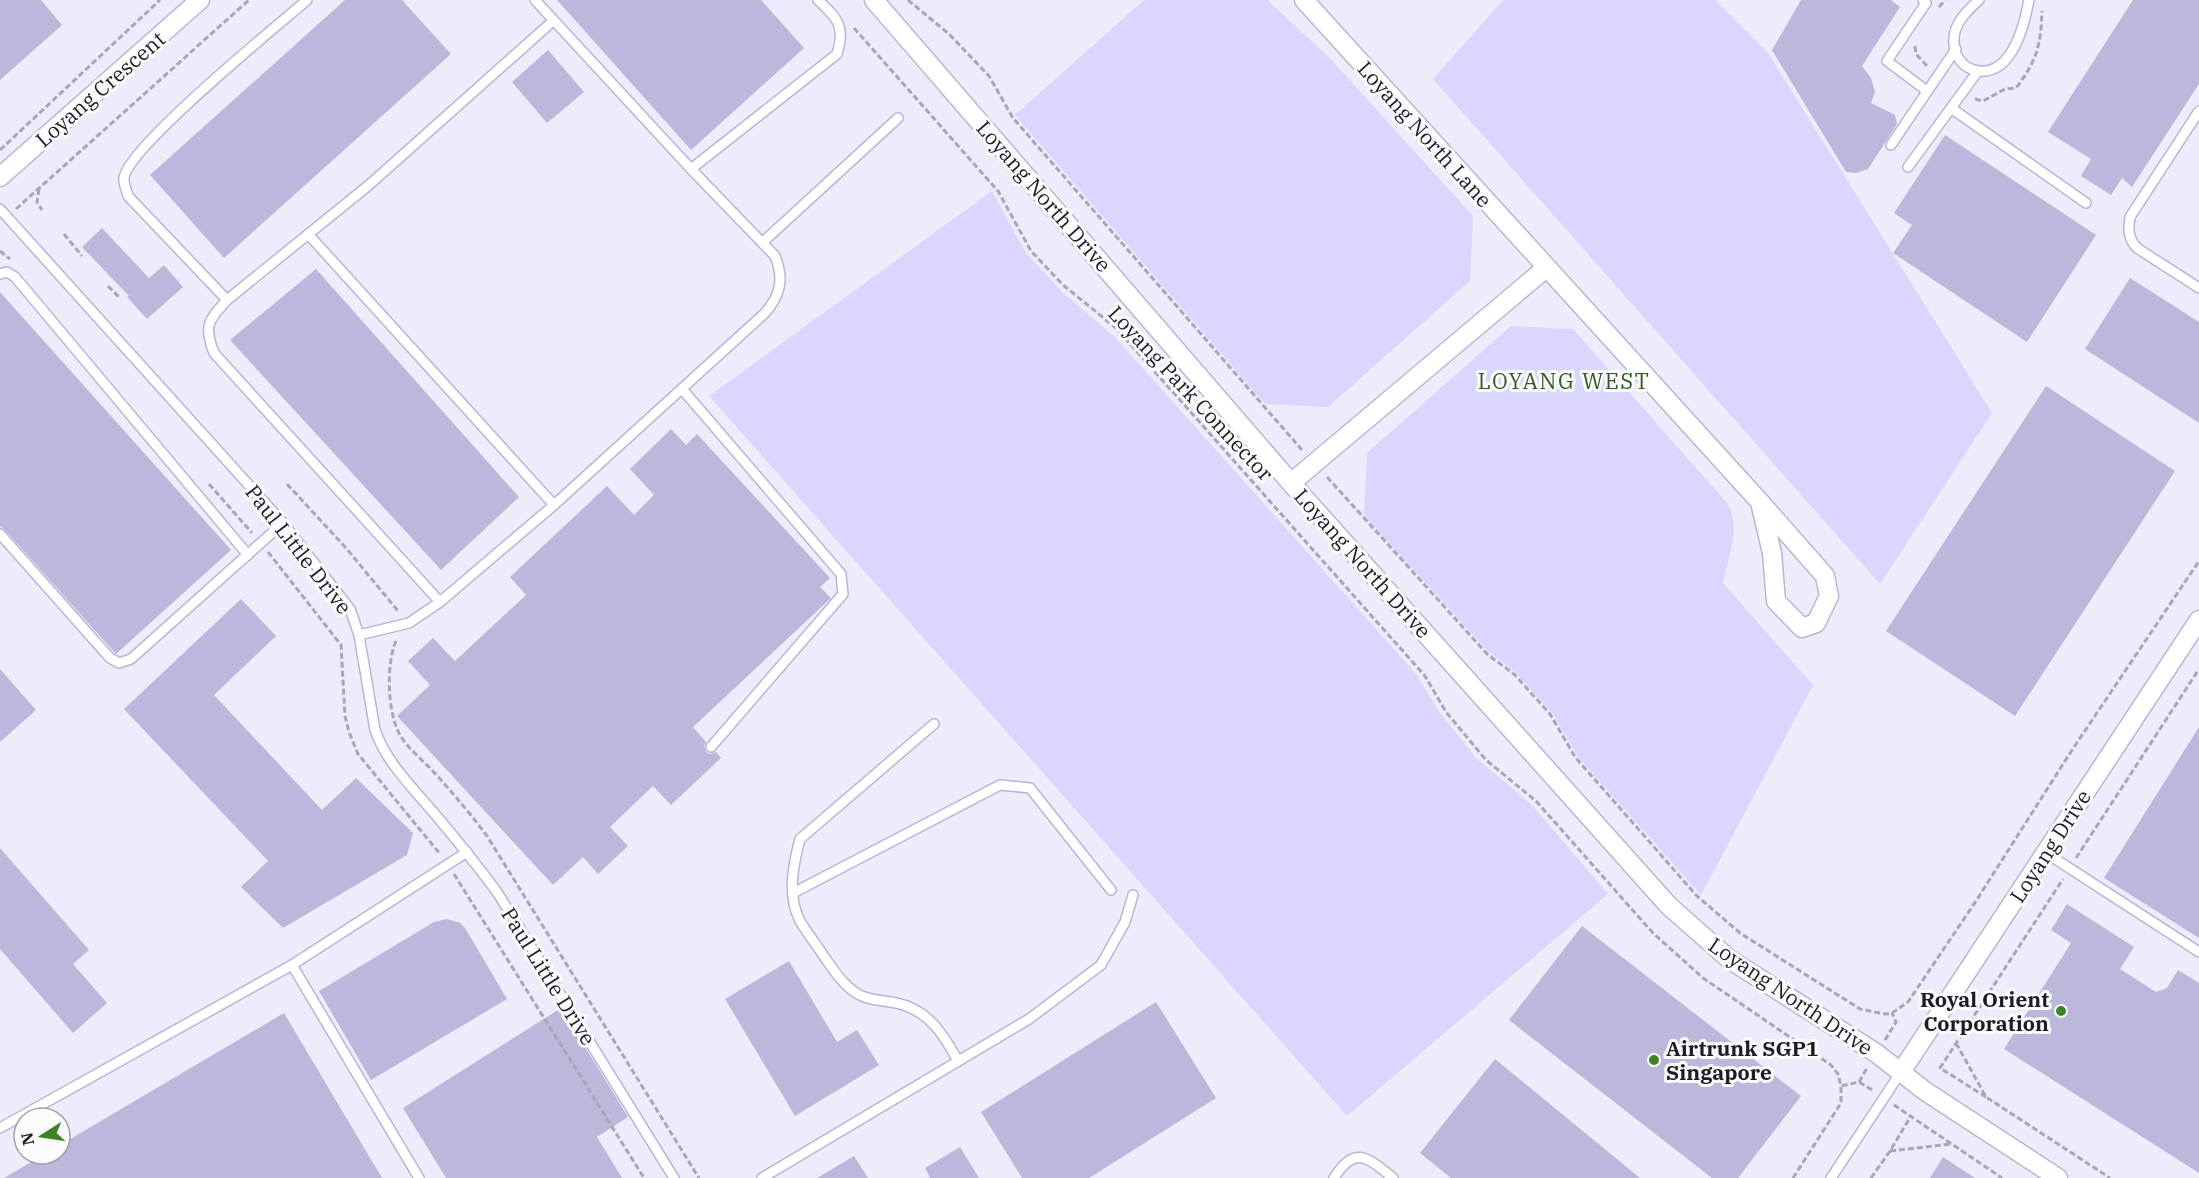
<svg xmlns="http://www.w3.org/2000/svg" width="2199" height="1178" viewBox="0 0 2199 1178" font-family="'IBM Plex Serif',serif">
  <rect width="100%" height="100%" fill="#eeecfb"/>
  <!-- green -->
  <g fill="#dad6fe">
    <path d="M1144,0H1267L1327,55L1473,216L1470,281L1328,407L1265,404L1015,115Z"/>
    <path d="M1503,0H1715L1768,53L1992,413L1880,584L1433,79Z"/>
    <path d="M992,191L1026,253L1062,292L1115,337L1416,674L1440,713L1476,758L1531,804L1608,894L1347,1116L709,396Z"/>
    <path d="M1511,326L1573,329L1727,503C1742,527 1728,556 1723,583L1813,685L1701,895L1578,757L1553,714L1515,672L1488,651L1364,516L1367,453Z"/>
  </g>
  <!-- building -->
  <g fill="#bbb8db">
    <path d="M0,0H41L62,25L0,80Z"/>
    <path d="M345,0H402L451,54L224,258L150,175Z"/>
    <path d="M557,0H761L804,48L691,150Z"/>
    <path d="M1801,0H1891L1900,7L1862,66L1871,78L1875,92L1871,103L1895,115L1897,124L1868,169L1856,173L1846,172L1772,50Z"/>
    <path d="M2133,0H2199V84L2132,187L2122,178L2111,195L2081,176L2091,159L2048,132Z"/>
    <path d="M548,50L584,92L547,123L512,82Z"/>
    <path d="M1945,135L2096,235L2027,342L1893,253L1912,225L1894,213Z"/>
    <path d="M102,228L149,278L164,265L183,287L147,319L127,297L129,296L82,247Z"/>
    <path d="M316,269L519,497L441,570L230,340Z"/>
    <path d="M2130,278L2199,322V423L2085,349Z"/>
    <path d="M0,292L231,550L116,654L5,530L0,526Z"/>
    <path d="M2046,386L2175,471L2015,716L1886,631Z"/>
    <path d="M671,429L686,445L697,434L830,578L820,587L831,598L693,727L706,742L704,746L706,752L710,754L716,752L721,758L671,805L653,786L610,827L628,846L598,874L583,857L553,885L397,716L430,685L408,661L433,638L455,661L526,595L510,577L607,486L634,515L654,495L630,469Z"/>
    <path d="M241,599L276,636L214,695L322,810L356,778L413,833L407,855L283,928L241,887L268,861L124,709Z"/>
    <path d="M0,669L36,710L0,742Z"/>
    <path d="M2199,727V938L2104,878Z"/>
    <path d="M0,848L89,950L73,964L107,1003L73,1033L0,949Z"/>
    <path d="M2067,904L2134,947L2120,969L2156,992L2167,988L2178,970L2199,983V1173L2004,1049L2071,943L2051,930Z"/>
    <path d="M447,919L460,923L465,928L507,999L371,1080L319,991L434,922Z"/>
    <path d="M1582,926L1801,1096L1738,1178H1712L1509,1020Z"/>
    <path d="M789,961L837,1042L857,1030L879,1065L795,1116L725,999Z"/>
    <path d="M1156,1002L1216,1098L1089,1178H1022L981,1112Z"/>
    <path d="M561,1008L628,1117L597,1137L622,1178H446L403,1108Z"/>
    <path d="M284,1013L382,1178H4L45,1154H60V1145Z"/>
    <path d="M1495,1059L1640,1178H1451L1420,1153Z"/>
    <path d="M960,1147L979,1178H930L925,1168Z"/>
    <path d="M854,1156L868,1178H817Z"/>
    <path d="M1943,1157L1975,1178H1930Z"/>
  </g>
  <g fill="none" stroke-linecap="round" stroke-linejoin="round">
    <defs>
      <g id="lane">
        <path d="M1923,0L1926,3L1887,61L1927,91"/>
        <path d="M1979,0C1968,10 1954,23 1954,39C1952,71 1989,83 2008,57C2020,41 2025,20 2029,0"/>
        <path d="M1951,108L2086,203"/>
        <path d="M2199,111L2130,217C2128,230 2128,238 2137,248L2199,288"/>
        <path d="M1891,145L1956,49"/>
        <path d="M1908,167L1978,71"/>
        <path d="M691,169L837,54C846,26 837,18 818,0"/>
        <path d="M0,209L283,523L350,609L359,635L375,730C386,762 412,787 434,813C456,839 477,865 497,892L674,1178"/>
        <path d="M308,234L554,505"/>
        <path d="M763,242L898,118"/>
        <path d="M0,274L7,272L15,277L248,555"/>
        <path d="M227,300L128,196C127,191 123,183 124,178C127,148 277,26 307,0"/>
        <path d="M682,389L841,574L843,594L711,747"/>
        <path d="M0,534L110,658L119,663L131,659L283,523"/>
        <path d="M440,602L214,353C203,325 209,320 227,300L369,185L553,21"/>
        <path d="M359,635L409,623L440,602L554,505L764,314C781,296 784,278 775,256L691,169L535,0"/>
        <path d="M934,724L800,839C793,865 787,896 800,921C807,933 816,944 823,955C833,969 842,984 856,993C869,1001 882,1000 896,1003C928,1009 944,1035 958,1061"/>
        <path d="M2046,853L2199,952"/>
        <path d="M793,893L1000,785L1030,788L1111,890"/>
        <path d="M292,965L419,1178"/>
        <path d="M0,1128L292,965L467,852"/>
        <path d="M762,1178L1029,1019L1101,965L1125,922L1133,895"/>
        <path d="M1334,1178C1355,1144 1368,1158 1393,1178"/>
        <path d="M1831,1178L1901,1072"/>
      </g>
      <g id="street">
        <path d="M874,0L1291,483L1669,906L1729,959L1876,1053L1925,1091L2058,1178"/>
        <path d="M1304,0L1760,502L1825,576L1829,596L1816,623L1802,628L1776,601L1772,553L1760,502"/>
        <path d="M0,177L200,0"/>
        <path d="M1291,483L1546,268"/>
        <path d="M1901,1072L2199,620"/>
      </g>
    </defs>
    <!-- lane casing -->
    <use href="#lane" stroke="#b8b5d7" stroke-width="12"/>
    <!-- street casing -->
    <use href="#street" stroke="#b8b5d7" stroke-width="21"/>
    <!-- path -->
    <g stroke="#a9a7b5" stroke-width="3" stroke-dasharray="6 3" stroke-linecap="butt">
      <path d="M908,0L949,34L989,76L1013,118L1302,450"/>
      <path d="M1939,7L1945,0"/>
      <path d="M854,28L998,191L1031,251L1063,285L1116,328L1425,676L1446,712L1486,760L1536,801L1653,933L1703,978L1831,1065L1838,1074L1841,1086L1859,1082L1874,1091"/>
      <path d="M1915,46L1916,54L1928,67"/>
      <path d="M1975,99L1983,101L2005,89L2016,88C2037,61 2041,44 2042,11"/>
      <path d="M0,150L160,0"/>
      <path d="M39,189L37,202L42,210"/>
      <path d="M16,209L249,0"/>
      <path d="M64,234L82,256"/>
      <path d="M0,251L10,259"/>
      <path d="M108,286L120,298"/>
      <path d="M1327,477L1488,655L1514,674L1550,714L1575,757L1697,896L1740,933L1860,1009L1885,1014L1892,1013L1908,1002L1976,901L2072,750L2199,561"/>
      <path d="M209,484L252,533"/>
      <path d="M287,484L346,548L398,611"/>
      <path d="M268,552L341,645L345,716L349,732L358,754L440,854"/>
      <path d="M396,641C386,664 387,712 400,735C407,747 421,759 431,769C451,791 470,813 487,836L699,1178"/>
      <path d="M2076,858L2199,669"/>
      <path d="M454,874L644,1178"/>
      <path d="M1885,1040L1896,1022L1892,1013"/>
      <path d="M1956,1043L1986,1097L2110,1178"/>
      <path d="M1859,1082L1867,1068"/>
      <path d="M1986,1097L1940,1068L2063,879"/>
      <path d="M1894,1105L2002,1178"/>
      <path d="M1890,1151L1951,1144"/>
      <path d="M1793,1178L1841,1103V1086"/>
      <path d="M1871,1178L1890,1151L1911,1116"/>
    </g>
    <!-- lane -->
    <use href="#lane" stroke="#fff" stroke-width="9"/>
    <!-- street -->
    <use href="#street" stroke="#fff" stroke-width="18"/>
  </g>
  <!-- markers -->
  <g fill="#3d8429" stroke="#fbfbfb" stroke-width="2">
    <circle cx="2061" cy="1011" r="6"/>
    <circle cx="1654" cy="1060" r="6"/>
  </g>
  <g text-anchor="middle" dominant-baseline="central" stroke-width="6" stroke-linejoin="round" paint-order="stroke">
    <!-- street labels -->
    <g font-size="21" fill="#1c1b27" stroke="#fbfbfb">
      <text transform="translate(100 89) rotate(-41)">Loyang Crescent</text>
      <text transform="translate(1425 134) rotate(48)">Loyang North Lane</text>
      <text transform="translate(1044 196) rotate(49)">Loyang North Drive</text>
      <text transform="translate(1191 393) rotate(47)">Loyang Park Connector</text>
      <text transform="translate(299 549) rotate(52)">Paul Little Drive</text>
      <text transform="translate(1363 563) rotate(48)">Loyang North Drive</text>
      <text transform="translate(2050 846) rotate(-57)">Loyang Drive</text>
      <text transform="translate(549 976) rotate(58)">Paul Little Drive</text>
      <text transform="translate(1791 996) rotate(34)">Loyang North Drive</text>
    </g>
    <!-- poi labels -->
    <g font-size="21" font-weight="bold" fill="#1c1b27" stroke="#fbfbfb" text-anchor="end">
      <text x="2049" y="999">Royal Orient<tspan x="2049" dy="24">Corporation</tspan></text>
      <text x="1666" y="1048" text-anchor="start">Airtrunk SGP1<tspan x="1666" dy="24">Singapore</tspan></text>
    </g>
    <!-- neighbourhood labels -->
    <g font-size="22" letter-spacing="1.5" fill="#2f5c23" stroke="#fbfbfb">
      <text x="1564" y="380">LOYANG WEST</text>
    </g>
  </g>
  <!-- north arrow -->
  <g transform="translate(42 1136) rotate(258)"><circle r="28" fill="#fbfbfb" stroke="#a2a1a6" stroke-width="1.5"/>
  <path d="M0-4.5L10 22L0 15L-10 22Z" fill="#3d8429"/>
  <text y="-9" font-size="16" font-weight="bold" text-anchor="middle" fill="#1c1b27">N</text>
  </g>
</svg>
